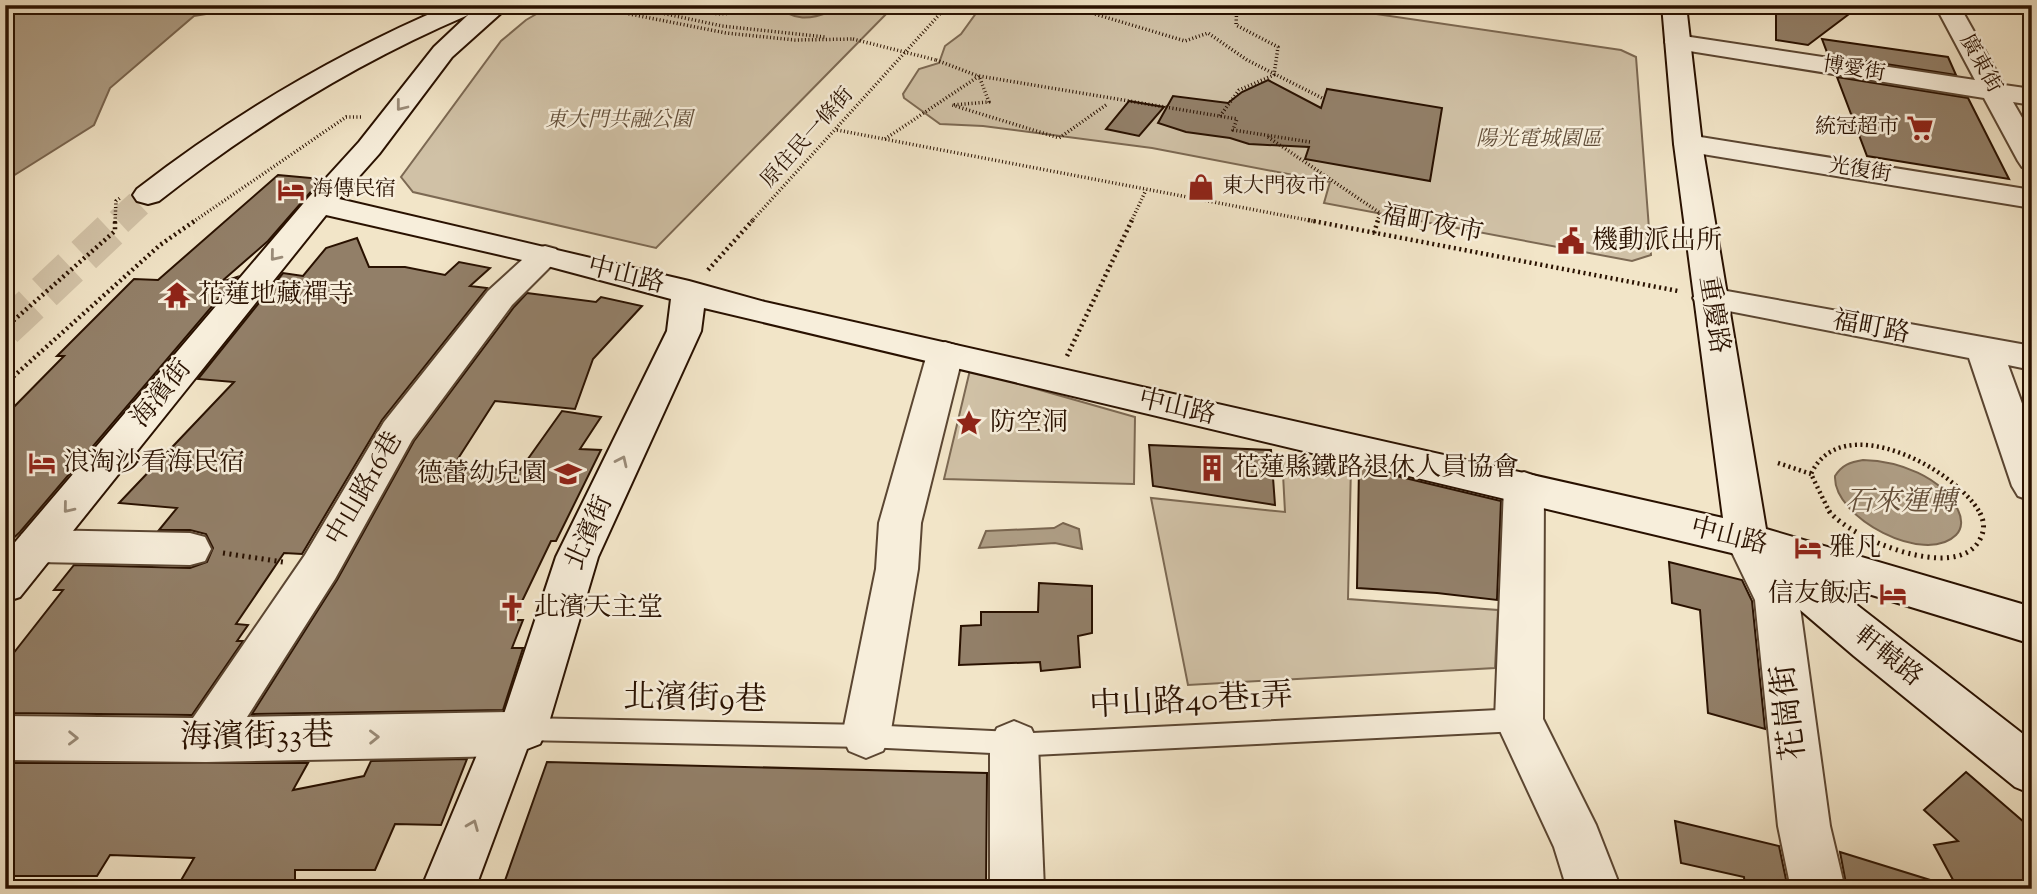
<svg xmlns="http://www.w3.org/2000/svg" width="2037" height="894" viewBox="0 0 2037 894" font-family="'Sorts Mill Goudy','Noto Serif TC',serif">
  <rect width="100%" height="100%" fill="#f2e5c8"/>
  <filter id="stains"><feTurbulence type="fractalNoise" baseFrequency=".00286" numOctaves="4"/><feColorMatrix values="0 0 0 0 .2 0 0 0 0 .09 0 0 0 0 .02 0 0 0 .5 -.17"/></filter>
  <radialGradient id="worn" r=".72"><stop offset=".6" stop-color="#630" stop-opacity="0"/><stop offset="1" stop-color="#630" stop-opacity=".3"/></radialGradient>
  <!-- green -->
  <g fill="#d0c1a6" stroke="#7c6953" stroke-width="2">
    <path d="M552,5H895L656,248L413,192L401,177L501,41L526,20Z"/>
    <path d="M982,5H1315L1621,50L1636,57L1651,255L1632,261L1324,203L1330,182L1152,148L983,126L940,124L904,98L903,94L919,69L939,63L945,46L961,34Z"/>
    <path d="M970,370L1135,417L1134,484L944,479Z"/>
    <path d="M1282,455L1351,465L1348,599L1498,610L1495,668L1188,685L1151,498L1285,512Z"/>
  </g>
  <!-- water -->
  <g fill="#ae9d84" stroke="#79654f" stroke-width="2">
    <path d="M5,5H260L194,16L110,88L94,125L5,181Z"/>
    <path d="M780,5H831L829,12C812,19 791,22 780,5Z"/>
    <path d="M1863,460C1898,461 1942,476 1958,510C1962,518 1963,528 1956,535C1925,566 1833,518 1835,476C1842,465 1850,462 1863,460Z"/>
    <path d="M1063,523L1079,529L1082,549L1055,543L979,548L986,531L1054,528Z"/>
  </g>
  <!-- building -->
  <g fill="#927f68" stroke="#291100" stroke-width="2">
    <path d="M1776,5H1861L1808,45L1776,40Z"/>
    <path d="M1822,39L1948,57L1956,75L1828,55Z"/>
    <path d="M1837,77L1968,98L2009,179L1867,156Z"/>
    <path d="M1268,80L1321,108L1327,89L1442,108L1430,181L1305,159L1309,147L1249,144L1230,138L1186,132L1158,123L1173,96L1228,103L1242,92Z"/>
    <path d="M1129,101L1164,107L1139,136L1106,129Z"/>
    <path d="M278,175L322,179L268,241L221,282L237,277L20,532L5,546V416L64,356H57L134,279L158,280Z"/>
    <path d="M357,238L369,267H405L445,275L459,262L490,268L470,286L487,288L382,420L302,554L284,553L236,624L248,625L237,641H243L192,715L5,713V664L63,590H54L74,565L190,568L207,562L213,548L206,534L190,530H159L177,508L119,503L234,382L198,379L283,273L303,276L326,248Z"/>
    <path d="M527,293L596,302L601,297L642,306L593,359L575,409L495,401L452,468L520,470L562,411L601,417L580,449L601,450L556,541H551L513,620H523L512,648H523L503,710L252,714L337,580L414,441L514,307Z"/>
    <path d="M1149,445L1271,450L1275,505L1153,486Z"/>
    <path d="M1359,467L1501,501L1497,600L1437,593L1357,588Z"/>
    <path d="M1669,562L1742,580L1752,601L1765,729L1708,713L1700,610L1672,603Z"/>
    <path d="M1039,583L1092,586V633L1078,636L1080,667L1041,671L1040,662L959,665L961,626L981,625V612H1038Z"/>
    <path d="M467,759L441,825L395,824L375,870H295V889H176L194,858L110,855L97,876H5V763H308L293,790L364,776L371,761Z"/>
    <path d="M547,762L987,773L986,889H502Z"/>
    <path d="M1966,772L2032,829V889H1958L1934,845L1958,841L1924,810Z"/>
    <path d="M1675,821L1779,846L1788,889H1745L1744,877L1681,863Z"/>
    <path d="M1840,852L1940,883L1939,889H1847Z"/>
  </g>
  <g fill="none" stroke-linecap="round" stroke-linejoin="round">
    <!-- secondary-tunnel-far1 -->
    <path stroke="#d4c5aa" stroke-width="27" stroke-dasharray="27 13" stroke-linecap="butt" d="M119,222L148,195"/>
    <!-- secondary-tunnel -->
    <path stroke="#d4c5aa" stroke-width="36" stroke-dasharray="36 18" stroke-linecap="butt" d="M5,329L121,220"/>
    <defs>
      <path id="lane" d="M1519,709L1527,713L1531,720L1527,727L1519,731L1033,755L866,747L523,740L515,737L511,729L515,721L523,718L866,725L1033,733Z"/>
      <g id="street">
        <path d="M1935,5H1959L2004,85L2032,89V105L2013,102L2032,135V170L2022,167L2018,161L1984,98L1677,49L1668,47L1665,42L1668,37L1677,35L1975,80Z"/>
        <path d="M1688,135L2032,190V208L1678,150L1674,144L1678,138Z"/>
        <path d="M545,246L556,249L561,256L512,305L412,440L335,579L247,717L509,712L526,719L533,734L526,749L509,756L206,762L5,760V716L193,718L305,555L384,422L488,291L534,249Z"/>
        <path d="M1710,288L2032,346V370L2008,365L2032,431V501L2018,496L2012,486L1969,358L1698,305L1693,298L1698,291Z"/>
        <path d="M945,342L958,346L963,354L921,523L918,569L890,736L883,751L866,758L849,751L842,736L876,569L879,523L927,354L932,346Z"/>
        <path d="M1524,472L1538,477L1544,487L1543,719L1596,825L1621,889H1567L1554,847L1495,720L1504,487L1510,477Z"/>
        <path d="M1747,524L1762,529L1799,600L1830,826L1845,889H1791L1778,826L1755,600L1726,540L1732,529Z"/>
        <path d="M37,530L190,533L205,537L211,549L205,561L190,565L37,562L22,558L16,546L22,534Z"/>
        <path d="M1014,721L1031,728L1038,743L1044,889H990V743L997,728Z"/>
      </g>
      <path id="secondary" d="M450,5H510L452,57L379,154L339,199L689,281L765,302L1723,518L1674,144L1662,5H1686L1702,144L1766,529L2032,607V644L1826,581L2032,741V794L2015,787L1854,656L1744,562L1740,555L704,308L701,331L598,557L547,729L540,744L527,749L475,889H421L492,719L504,714L556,557L667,331L671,299L540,264L326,215L20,597L5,602V554L308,198L359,142L434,47L468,15C356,63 254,126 159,201L148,204L137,201L133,195L137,189C234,114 337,53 450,5Z"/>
    </defs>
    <!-- lane casing -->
    <use href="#lane" stroke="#5b4632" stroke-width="4"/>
    <!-- street casing -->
    <use href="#street" stroke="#5b4632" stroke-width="4"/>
    <!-- secondary casing -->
    <use href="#secondary" stroke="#291100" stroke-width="4"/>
    <!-- path-far2 -->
    <g stroke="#291100" stroke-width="3.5" stroke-dasharray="1 2.5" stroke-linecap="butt">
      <path d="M584,5L726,33L795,40L853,39"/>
      <path d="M678,5C708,15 729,18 759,5"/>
      <path d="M1065,5L1185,41L1208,33L1247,60L1324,99"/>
      <path d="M602,7H634L722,26L825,37"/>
      <path d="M936,60L978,76"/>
      <path d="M1106,105L1059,138L952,105L989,102L979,76L1237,119L1233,130L1310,142"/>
      <path d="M1220,116L1239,90L1274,75L1278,47L1236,25L1237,5"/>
      <path d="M837,130L1318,222"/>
      <path d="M1268,137L1380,213L1377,222"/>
      <path d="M885,139L979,76"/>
      <path d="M115,222L116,201L120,198"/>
      <path d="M193,222L346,117H361"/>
      <path d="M751,222L948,5"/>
      <path d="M1131,222L1146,190"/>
    </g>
    <!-- path-far1 -->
    <g stroke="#291100" stroke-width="4.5" stroke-dasharray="2 3.5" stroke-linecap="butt">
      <path d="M1308,220L1678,291"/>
      <path d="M1374,233L1378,220"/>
      <path d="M708,270L753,220"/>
      <path d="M5,328L115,231V220"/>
      <path d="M1067,356L1132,220"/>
      <path d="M5,384L160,245L196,220"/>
      <path d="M1778,463L1811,474"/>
      <path d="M1830,513L1811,474C1841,408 1955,468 1980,513"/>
    </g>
    <!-- path -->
    <g stroke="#291100" stroke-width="5" stroke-dasharray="2 4.5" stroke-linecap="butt">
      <path d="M1829,511C1851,539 1955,582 1979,541C1985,531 1985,522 1979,511"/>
      <path d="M223,553L283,562"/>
    </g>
    <!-- lane -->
    <use href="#lane" fill="#f7eedb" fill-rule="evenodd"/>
    <!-- street -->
    <use href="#street" fill="#f7eedb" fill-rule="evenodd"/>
    <!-- secondary -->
    <use href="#secondary" fill="#f7eedb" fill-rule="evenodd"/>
    <!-- path-bridge -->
    <path stroke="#291100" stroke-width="3.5" stroke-dasharray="1 2.5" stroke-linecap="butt" d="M853,39L936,60"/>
  </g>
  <!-- one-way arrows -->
  <defs><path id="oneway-chevron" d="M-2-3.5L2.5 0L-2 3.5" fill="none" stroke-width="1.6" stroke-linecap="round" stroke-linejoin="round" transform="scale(1.75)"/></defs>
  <g stroke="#9a8b78">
    <use href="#oneway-chevron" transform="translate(401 106) rotate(128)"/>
    <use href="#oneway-chevron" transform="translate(275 256) rotate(129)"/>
    <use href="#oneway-chevron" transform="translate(622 461) rotate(-65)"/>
    <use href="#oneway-chevron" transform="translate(68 508) rotate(129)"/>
    <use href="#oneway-chevron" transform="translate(374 737) rotate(-1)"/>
    <use href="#oneway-chevron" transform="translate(73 738) rotate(1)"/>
    <use href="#oneway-chevron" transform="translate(473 825) rotate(-68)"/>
  </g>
  <!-- icons -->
  <defs>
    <symbol id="supermarket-bare" viewBox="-9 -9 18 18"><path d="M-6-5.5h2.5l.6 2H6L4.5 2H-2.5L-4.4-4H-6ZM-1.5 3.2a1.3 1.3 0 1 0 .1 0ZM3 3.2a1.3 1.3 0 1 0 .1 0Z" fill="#8f2418" stroke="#f7eedb" stroke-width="2.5" paint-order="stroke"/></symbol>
    <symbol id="shop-bare" viewBox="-9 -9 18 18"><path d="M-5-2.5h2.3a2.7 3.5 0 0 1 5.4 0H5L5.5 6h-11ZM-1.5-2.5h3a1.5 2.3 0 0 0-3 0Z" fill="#8f2418" stroke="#f7eedb" stroke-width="2.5" paint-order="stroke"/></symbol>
    <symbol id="hotel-bare" viewBox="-9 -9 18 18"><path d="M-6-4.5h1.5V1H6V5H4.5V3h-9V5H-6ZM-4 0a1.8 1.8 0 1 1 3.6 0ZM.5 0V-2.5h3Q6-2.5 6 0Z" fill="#8f2418" stroke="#f7eedb" stroke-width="2.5" paint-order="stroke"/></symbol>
    <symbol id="civic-bare" viewBox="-9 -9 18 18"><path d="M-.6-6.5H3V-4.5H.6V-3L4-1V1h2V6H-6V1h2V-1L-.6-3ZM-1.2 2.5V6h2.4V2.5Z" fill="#8f2418" stroke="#f7eedb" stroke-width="2.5" paint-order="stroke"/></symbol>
    <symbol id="temple-bare" viewBox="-9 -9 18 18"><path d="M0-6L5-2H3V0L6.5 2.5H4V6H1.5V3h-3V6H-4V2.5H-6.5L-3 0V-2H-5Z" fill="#8f2418" stroke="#f7eedb" stroke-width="2.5" paint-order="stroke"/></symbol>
    <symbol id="sight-bare" viewBox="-9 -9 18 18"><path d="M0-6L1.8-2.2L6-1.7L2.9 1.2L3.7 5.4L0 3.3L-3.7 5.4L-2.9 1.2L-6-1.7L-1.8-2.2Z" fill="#8f2418" stroke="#f7eedb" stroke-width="2.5" paint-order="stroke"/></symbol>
    <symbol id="building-bare" viewBox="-9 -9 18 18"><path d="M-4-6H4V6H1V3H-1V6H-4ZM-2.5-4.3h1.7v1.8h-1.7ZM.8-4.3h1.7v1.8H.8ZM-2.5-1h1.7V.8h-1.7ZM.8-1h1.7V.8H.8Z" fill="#8f2418" stroke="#f7eedb" stroke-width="2.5" paint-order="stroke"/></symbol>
    <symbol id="school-bare" viewBox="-9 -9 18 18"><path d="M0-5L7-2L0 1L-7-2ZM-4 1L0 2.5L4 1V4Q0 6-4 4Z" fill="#8f2418" stroke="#f7eedb" stroke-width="2.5" paint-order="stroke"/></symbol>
    <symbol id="church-bare" viewBox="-9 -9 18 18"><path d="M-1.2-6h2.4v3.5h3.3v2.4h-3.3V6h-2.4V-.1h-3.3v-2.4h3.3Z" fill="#8f2418" stroke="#f7eedb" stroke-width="2.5" paint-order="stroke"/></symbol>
  </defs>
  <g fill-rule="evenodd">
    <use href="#supermarket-bare" x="1901" y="109" width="38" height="38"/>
    <use href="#shop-bare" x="1182" y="168" width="38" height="38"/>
    <use href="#hotel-bare" x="272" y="171" width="38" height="38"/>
    <use href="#civic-bare" x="1552" y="222" width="38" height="38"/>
    <use href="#temple-bare" x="158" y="276" width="38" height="38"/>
    <use href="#sight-bare" x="950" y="404" width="38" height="38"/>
    <use href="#hotel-bare" x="23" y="444" width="38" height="38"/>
    <use href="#building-bare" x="1193" y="449" width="38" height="38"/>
    <use href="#school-bare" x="549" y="455" width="38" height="38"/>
    <use href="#hotel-bare" x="1789" y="529" width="38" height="38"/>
    <use href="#hotel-bare" x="1874" y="575" width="38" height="38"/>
    <use href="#church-bare" x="493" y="589" width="38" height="38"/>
  </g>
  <g text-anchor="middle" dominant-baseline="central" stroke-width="5" stroke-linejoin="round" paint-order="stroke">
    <!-- far-street labels -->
    <g font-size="21" fill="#291100" stroke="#f7eedb">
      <text transform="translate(1980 64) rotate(61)">廣東街</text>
      <text transform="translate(1854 70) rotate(9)">博愛街</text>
      <text transform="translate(808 138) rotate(-48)">原住民一條街</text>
      <text transform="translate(1860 171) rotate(9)">光復街</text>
    </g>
    <!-- far-park labels -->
    <g font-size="21" font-style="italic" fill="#634f3a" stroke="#f7eedb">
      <text x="619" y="121">東大門共融公園</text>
      <text x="1539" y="140">陽光電城園區</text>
    </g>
    <!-- far-poi labels -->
    <g font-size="21" fill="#291100" stroke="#f7eedb" text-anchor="start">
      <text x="1899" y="128" text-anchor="end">統冠超市</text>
      <text x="1222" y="187">東大門夜市</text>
      <text x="312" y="190">海傳民宿</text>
    </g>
    <!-- street labels -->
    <g font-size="26" fill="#291100" stroke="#f7eedb">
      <text transform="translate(1432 225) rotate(11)">福町夜市</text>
      <text transform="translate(626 276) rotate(14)">中山路</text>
      <text transform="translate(1713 315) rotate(81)">重慶路</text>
      <text transform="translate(1871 328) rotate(11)">福町路</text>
      <text transform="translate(162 394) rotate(-51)">海濱街</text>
      <text transform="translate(1177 408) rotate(13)">中山路</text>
      <text transform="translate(365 489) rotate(-60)">中山路16巷</text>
      <text transform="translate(590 533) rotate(-66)">北濱街</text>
      <text transform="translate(1729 537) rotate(14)">中山路</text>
      <text transform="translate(1888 657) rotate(39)">軒轅路</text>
    </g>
    <!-- poi labels -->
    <g font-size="26" fill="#291100" stroke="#f7eedb" text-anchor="start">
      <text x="1592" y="241">機動派出所</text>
      <text x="198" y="295">花蓮地藏禪寺</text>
      <text x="990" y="423">防空洞</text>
      <text x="63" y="463">浪淘沙看海民宿</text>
      <text x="1233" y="468">花蓮縣鐵路退休人員協會</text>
      <text x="547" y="474" text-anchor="end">德蕾幼兒園</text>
      <text x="1829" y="548">雅凡</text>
      <text x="1872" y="594" text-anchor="end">信友飯店</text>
      <text x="533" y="608">北濱天主堂</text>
    </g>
    <!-- water labels -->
    <g font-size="28" font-style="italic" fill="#65503b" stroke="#f7eedb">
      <text x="1901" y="503">石來運轉</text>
    </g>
    <!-- near-street labels -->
    <g font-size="32" fill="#291100" stroke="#f7eedb">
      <text transform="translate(695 700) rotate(1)">北濱街9巷</text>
      <text transform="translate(1191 702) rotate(-3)">中山路40巷1弄</text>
      <text transform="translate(1790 712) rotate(-97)">花崗街</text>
      <text transform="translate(257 738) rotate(-1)">海濱街33巷</text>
    </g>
  </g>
  <!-- margin -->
  <rect width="2037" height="894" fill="none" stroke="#f2e5c8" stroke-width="28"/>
  <rect x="7" y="7" width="2023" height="880" fill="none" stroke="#291100" stroke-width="3.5"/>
  <rect x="14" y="14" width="2009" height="866" fill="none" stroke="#291100" stroke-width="2"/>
  <rect width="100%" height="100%" filter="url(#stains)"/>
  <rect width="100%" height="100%" fill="url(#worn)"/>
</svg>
